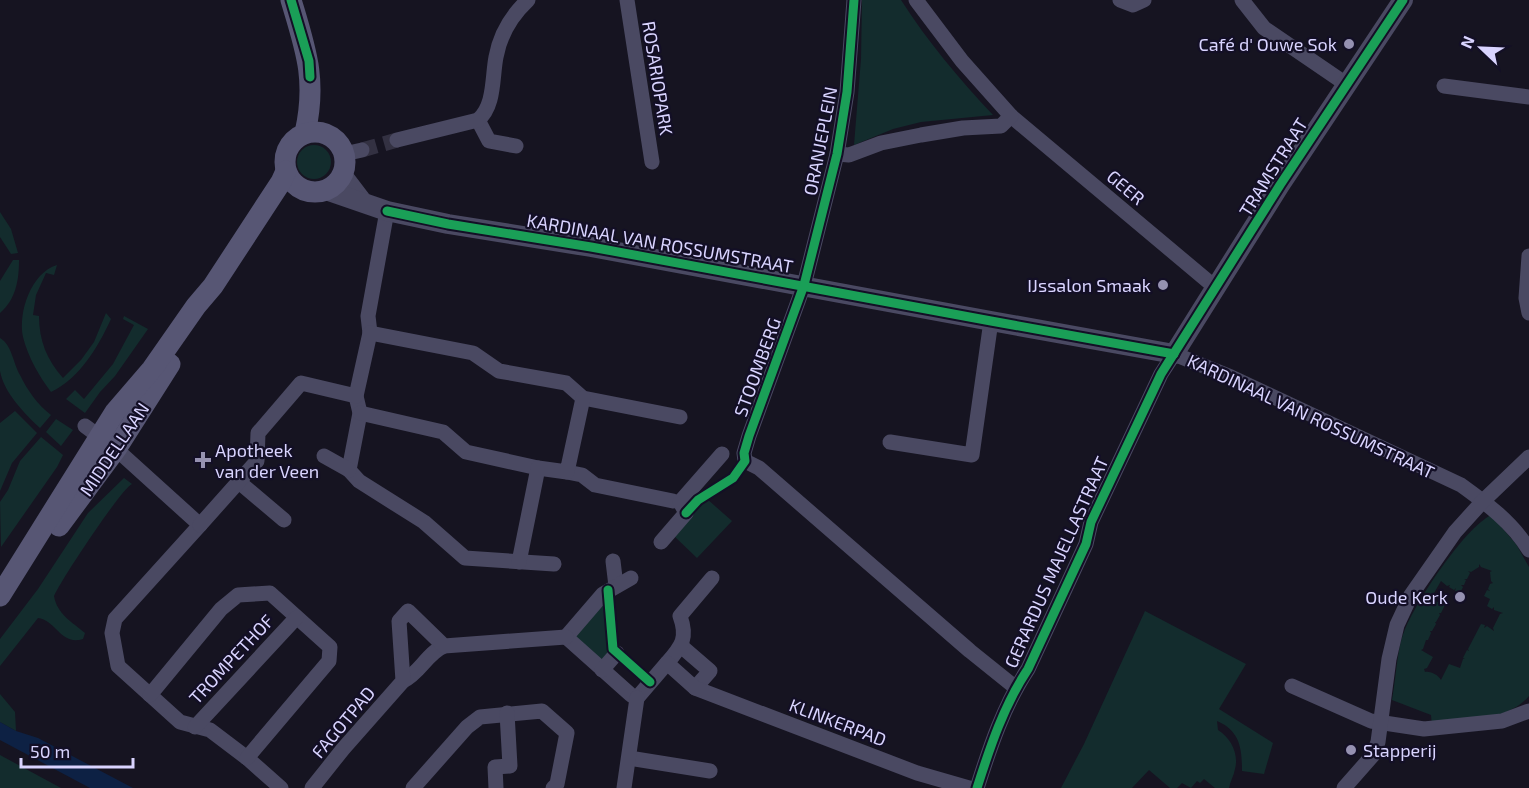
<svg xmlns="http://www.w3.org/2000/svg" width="1529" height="788" viewBox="0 0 1529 788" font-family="'Exo 2',sans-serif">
  <rect width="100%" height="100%" fill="#161421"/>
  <!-- green -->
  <g fill="#132c2d" fill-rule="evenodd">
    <path d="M862,0H901C928,42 959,79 993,115L921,122L893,129L854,145L861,59Z"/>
    <circle cx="314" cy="162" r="17"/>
    <path d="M0,212L11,229L18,253L11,254L0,237Z"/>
    <path d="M13,260H19C19,280 16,299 0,313V281Z"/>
    <path d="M57,265L54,275L46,273L36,295L33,315L39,316C39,341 47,360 63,378L81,360L94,342L106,313L111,319C98,347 80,378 51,392C39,376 28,357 23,337C18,312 31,273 57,265Z"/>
    <path d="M124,316L148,329L115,376L100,392L85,413L66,399L75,390L84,399L113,364L134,325L123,319Z"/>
    <path d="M0,338C12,345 13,363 20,375C27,390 38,405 51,415L40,428C25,414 4,393 0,371C0,361 0,348 0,338Z"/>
    <path d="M15,411L37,433L12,463L0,491V423Z"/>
    <path d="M56,419L73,430L61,446L46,432Z"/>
    <path d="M41,437L63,455L57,467L1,547L0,502L8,490L20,461Z"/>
    <path d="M124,478L132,484C121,489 61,580 54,596C57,614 72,622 85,633L83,639C61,646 56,620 38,618L0,666V639L38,589L88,513Z"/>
    <path d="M707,499L732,521L697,558L672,534Z"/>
    <path d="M1491,515L1516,544L1529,567V696C1509,721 1462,721 1432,726L1431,715L1392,700C1396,680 1397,649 1404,632C1416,601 1464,529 1491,515ZM1479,564L1481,567L1492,571L1490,572L1491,581L1493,583L1490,584L1488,589L1490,591L1487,590L1484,596L1490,599L1487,606L1492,609L1494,607V610L1503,613L1500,614L1493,628L1494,631L1487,626L1484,628L1485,625L1481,624L1468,649L1469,651L1467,650L1463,658L1465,659H1463L1460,668L1449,664L1441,680C1438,675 1431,671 1425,672L1424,669L1427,668L1433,657L1421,650L1423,649L1426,640H1428L1431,633L1430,631H1432L1436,624L1435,622H1436L1440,615L1439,613H1441L1445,605L1440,603L1439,606L1438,602L1430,600L1441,581L1447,586L1450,585L1449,587L1454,590L1456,588L1455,591L1460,593L1463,587L1461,585H1464L1466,580L1464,579H1467L1470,573L1468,571L1471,572L1479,567Z"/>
    <path d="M605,602L608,659L603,664L572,637Z"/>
    <path d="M1145,611L1246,664L1219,709L1273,743L1264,774L1242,771C1242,748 1240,731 1217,721L1218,730C1231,738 1239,754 1235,769C1234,775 1230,782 1229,788H1215L1204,779L1200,783L1197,781L1191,788L1182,783L1177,788H1170L1149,770L1132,788H1061L1084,744Z"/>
    <path d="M0,694L15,712L16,731L0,722Z"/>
    <path d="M0,755L61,788H0Z"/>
  </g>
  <!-- water -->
  <path fill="#0d2144" d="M0,722L16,731L38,738L133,788H90L0,740Z"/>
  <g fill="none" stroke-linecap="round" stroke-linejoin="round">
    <!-- minor-tunnel -->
    <path stroke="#333142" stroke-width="15" stroke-dasharray="15 8" stroke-linecap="butt" d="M362,150L397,140"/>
    <!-- minor -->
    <g stroke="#4a4962" stroke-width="15">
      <path d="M627,0L652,162"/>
      <path d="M854,0L847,92L837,154L804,285L749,436L744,453L745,461L759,468L970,651L1016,688"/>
      <path d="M1120,0L1133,5L1144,0"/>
      <path d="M1242,0L1264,28L1346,84"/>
      <path d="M1444,86L1529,97"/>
      <path d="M1011,116L1216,288"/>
      <path d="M478,120L489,141L516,146"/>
      <path d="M397,140L478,120C495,106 492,77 496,57C500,35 512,15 528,0"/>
      <path d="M344,154L362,150"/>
      <path d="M837,154L849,155L881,143L921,135L963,128L1001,126L1011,116L962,61L916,0"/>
      <path d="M1529,256L1526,298L1529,313"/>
      <path d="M370,333L368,316L387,211"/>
      <path d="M356,396L360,413L349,470L359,481L424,522L465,558L554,564"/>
      <path d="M360,413L443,432L466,452L538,468"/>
      <path d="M85,426L116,449L200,525L115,619L112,633L118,666L180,722L210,730L247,758L281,788"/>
      <path d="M890,442L972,455L991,321"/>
      <path d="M324,456L349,470"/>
      <path d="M567,472L582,475L595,485L673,501"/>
      <path d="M239,482L284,520"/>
      <path d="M200,525L257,461L258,433L301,383L356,396L370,333L473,353L499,371L566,383L583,398L680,417"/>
      <path d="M661,542L686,513L680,502L722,454"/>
      <path d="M613,561L616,586"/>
      <path d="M519,562L538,468L567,472L583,398"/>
      <path d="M631,578L603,594L566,637L631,695L637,698"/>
      <path d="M681,646L710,671L695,688"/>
      <path d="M667,663C682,646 688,638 680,616L712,578"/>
      <path d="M602,670L617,653"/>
      <path d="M403,681C420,673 427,653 444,646"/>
      <path d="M1292,686L1371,721L1424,729L1502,721L1529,711"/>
      <path d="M150,695L221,609L238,595L270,593L330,647L329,661L247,758"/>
      <path d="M637,698L667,663L695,688L917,773L969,788"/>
      <path d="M195,727L296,618"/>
      <path d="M629,758L710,771"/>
      <path d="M312,788L343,749L403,681L399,621L408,611L444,646L566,637"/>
      <path d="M413,788L467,727L480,717L542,711L567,733L557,784L553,788"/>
      <path d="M496,788L495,767L510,766L507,713"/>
      <path d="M624,788L637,698"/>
      <path d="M977,788C990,747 1004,705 1028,669L1086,544L1091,522L1161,374L1174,354L1231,377L1461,485C1486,503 1513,523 1529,550"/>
      <path d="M1344,788L1373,755L1378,742L1389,659L1397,625L1411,595L1455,532L1483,501L1529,457"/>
    </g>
    <!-- tertiary -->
    <g stroke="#4a4962" stroke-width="20">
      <path d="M342,175L361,200"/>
      <path d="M326,190L387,211L448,224L591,247L991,321L1174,354L1280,185L1403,0"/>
    </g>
    <!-- secondary -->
    <g stroke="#575674" stroke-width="21">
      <path d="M291,0C306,50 317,80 305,133"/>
      <circle cx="315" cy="162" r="30"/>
      <path d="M59,526L116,449L170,364"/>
      <path d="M0,596L115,412L152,369L196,306L213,286L281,182L286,171"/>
    </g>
    <defs>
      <g id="cycleway">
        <path d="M291,0L309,61L310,77"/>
        <path d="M387,211L448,224L591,247L991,321L1174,354"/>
        <path d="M686,513L698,500L733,478L745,461L744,453L749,436L804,285L837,154L847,92L854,0"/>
        <path d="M608,590L613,649L650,682"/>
        <path d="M977,788C990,747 1004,705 1028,669L1086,544L1091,522L1161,374L1280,185L1403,0"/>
      </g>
    </defs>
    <!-- cycleway casing -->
    <use href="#cycleway" stroke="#130f26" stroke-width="13"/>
    <!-- cycleway -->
    <use href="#cycleway" stroke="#1a9f57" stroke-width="9"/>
  </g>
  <!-- markers -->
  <g fill="#9591b1" stroke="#130f26" stroke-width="2">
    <circle cx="1349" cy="44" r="6"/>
    <circle cx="1163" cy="285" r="6"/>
    <path d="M200 451h6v6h6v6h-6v6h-6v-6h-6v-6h6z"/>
    <circle cx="1460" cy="597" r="6"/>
    <circle cx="1351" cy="750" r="6"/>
  </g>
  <g text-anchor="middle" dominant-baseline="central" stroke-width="4.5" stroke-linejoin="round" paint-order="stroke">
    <!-- poi labels -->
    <g font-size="18" fill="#d9d4ff" stroke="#130f26" text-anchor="end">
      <text x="1337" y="44">Café d' Ouwe Sok</text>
      <text x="1151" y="285">IJssalon Smaak</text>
      <text x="215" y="450" text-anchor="start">Apotheek<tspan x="215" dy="21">van der Veen</tspan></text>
      <text x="1448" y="597">Oude Kerk</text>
      <text x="1363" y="750" text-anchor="start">Stapperij</text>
    </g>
    <!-- street labels -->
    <g font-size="18" fill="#d9d4ff" stroke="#130f26">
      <text transform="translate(658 78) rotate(81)">ROSARIOPARK</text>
      <text transform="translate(820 141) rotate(-79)">ORANJEPLEIN</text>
      <text transform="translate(1273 167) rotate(-58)">TRAMSTRAAT</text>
      <text transform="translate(1126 187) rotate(40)">GEER</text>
      <text transform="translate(660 243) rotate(10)">KARDINAAL VAN ROSSUMSTRAAT</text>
      <text transform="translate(757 367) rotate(-70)">STOOMBERG</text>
      <text transform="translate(1311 416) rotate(25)">KARDINAAL VAN ROSSUMSTRAAT</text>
      <text transform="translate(114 449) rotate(-56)">MIDDELLAAN</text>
      <text transform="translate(1056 562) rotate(-66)">GERARDUS MAJELLASTRAAT</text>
      <text transform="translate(231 659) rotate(-47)">TROMPETHOF</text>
      <text transform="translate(343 722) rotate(-50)">FAGOTPAD</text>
      <text transform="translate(838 722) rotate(21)">KLINKERPAD</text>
    </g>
  </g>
  <!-- north arrow -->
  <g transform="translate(1481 48) rotate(293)" stroke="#130f26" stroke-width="4.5" paint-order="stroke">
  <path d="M0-4.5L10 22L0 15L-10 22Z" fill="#d9d4ff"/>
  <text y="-9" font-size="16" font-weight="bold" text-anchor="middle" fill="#d9d4ff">N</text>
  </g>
  <!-- scale -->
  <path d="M21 758v9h112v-9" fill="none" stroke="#d9d4ff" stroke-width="3"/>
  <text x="30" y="758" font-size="18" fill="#d9d4ff" stroke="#130f26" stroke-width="4.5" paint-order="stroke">50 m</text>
</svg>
